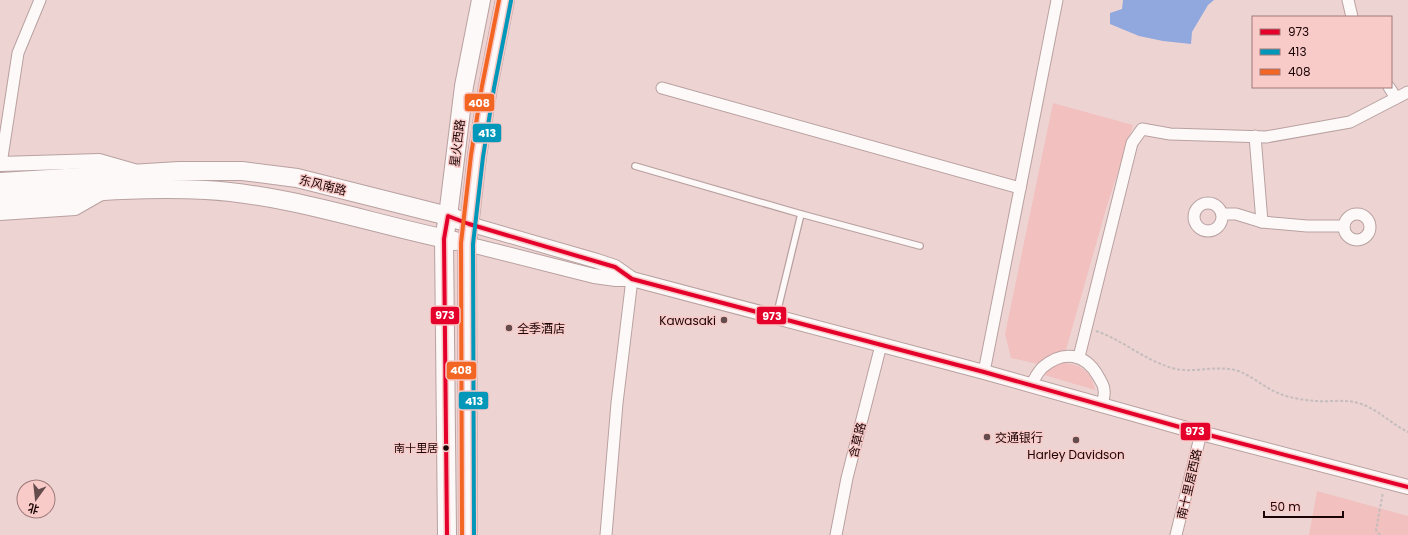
<svg xmlns="http://www.w3.org/2000/svg" width="1408" height="535" viewBox="0 0 1408 535" font-family="Poppins,'Noto Sans SC',sans-serif">
  <rect width="100%" height="100%" fill="#edd4d3"/>
  <!-- green -->
  <g fill="#f1c0bf">
    <path d="M1053,103L1133,125L1106,209L1066,350L1038,364L1011,358L1005,334Z"/>
    <path d="M1062,363C1080,363 1092,372 1095,390L1044,375L1048,369Z"/>
    <path d="M1317,491L1408,516V535H1309Z"/>
  </g>
  <!-- water -->
  <path fill="#90a8de" d="M1123,0H1214L1208,5L1192,32L1191,44L1163,41L1139,36L1110,24V13L1122,9Z"/>
  <g fill="none" stroke-linecap="round" stroke-linejoin="round">
    <defs>
      <g id="service">
        <path d="M635,166L801,214L920,246"/>
        <path d="M776,317L801,214"/>
      </g>
      <g id="minor">
        <path d="M1348,0L1352,17"/>
        <path d="M1389,87L1396,98"/>
        <path d="M662,88L1020,188"/>
        <path d="M1255,136L1262,222"/>
        <path d="M1,164L18,53L40,0"/>
        <circle cx="1208" cy="217" r="14"/>
        <path d="M1222,214H1236L1262,222L1307,226H1344"/>
        <circle cx="1357" cy="227" r="13"/>
        <path d="M1079,357L1132,143L1142,129L1170,134L1266,137L1350,122L1408,92"/>
        <path d="M984,372L1057,0"/>
        <path d="M1031,385C1034,380 1038,371 1043,367C1063,350 1085,353 1098,376C1100,380 1104,385 1104,390C1105,394 1103,401 1102,405"/>
        <path d="M606,535L617,403L632,279"/>
        <path d="M836,535L847,478L881,345"/>
        <path d="M1176,535L1201,433"/>
      </g>
      <g id="tertiary">
        <path d="M0,164L99,161L134,171"/>
        <path d="M0,213L75,208L103,192"/>
        <path d="M469,224L597,261L615,267L632,279"/>
        <path d="M467,244L594,276L616,279H632L984,372L1201,433L1408,487"/>
      </g>
      <g id="primary">
        <path d="M0,182L179,171H242L297,178L448,216L459,220"/>
        <path d="M0,199C68,194 137,186 206,190C291,195 372,224 455,241"/>
        <path d="M447,535L444,239L448,216L464,86L481,0"/>
        <path d="M468,535L467,244L477,156L488,87L505,0"/>
      </g>
    </defs>
    <!-- service casing -->
    <use href="#service" stroke="#b9a1a0" stroke-width="8"/>
    <!-- minor casing -->
    <use href="#minor" stroke="#b9a1a0" stroke-width="13"/>
    <!-- tertiary casing -->
    <use href="#tertiary" stroke="#b9a1a0" stroke-width="16"/>
    <!-- primary casing -->
    <use href="#primary" stroke="#b9a1a0" stroke-width="20"/>
    <!-- path -->
    <g stroke="#c5bcbc" stroke-width="2" stroke-dasharray="3 2" stroke-linecap="butt">
      <path d="M1096,331C1123,340 1144,360 1172,368C1193,374 1214,365 1235,370C1250,374 1263,387 1278,393C1289,398 1304,400 1316,401C1330,402 1345,399 1358,403C1377,408 1391,424 1408,432"/>
      <path d="M1380,535L1376,530L1383,492"/>
    </g>
    <!-- service -->
    <use href="#service" stroke="#fcf9f8" stroke-width="5.5"/>
    <!-- minor -->
    <use href="#minor" stroke="#fcf9f8" stroke-width="11"/>
    <!-- tertiary -->
    <use href="#tertiary" stroke="#fcf9f8" stroke-width="14"/>
    <!-- primary -->
    <use href="#primary" stroke="#fcf9f8" stroke-width="18"/>
    <defs>
      <path id="bus-1" d="M447,535L444,239L448,216L469,224L615,267L632,279L984,372L1201,433L1408,487"/>
      <path id="bus-2" d="M474,535L473,244L483,157L494,88L511,1"/>
      <path id="bus-3" d="M462,535L461,243L471,155L482,86L499,0"/>
    </defs>
    <!-- bus-1 casing -->
    <use href="#bus-1" stroke="#f8cac8" stroke-width="7"/>
    <!-- bus-2 casing -->
    <use href="#bus-2" stroke="#f8cac8" stroke-width="7"/>
    <!-- bus-3 casing -->
    <use href="#bus-3" stroke="#f8cac8" stroke-width="7"/>
    <!-- bus-1 -->
    <use href="#bus-1" stroke="#e4002b" stroke-width="4"/>
    <!-- bus-2 -->
    <use href="#bus-2" stroke="#0398ba" stroke-width="4"/>
    <!-- bus-3 -->
    <use href="#bus-3" stroke="#f26522" stroke-width="4"/>
  </g>
  <!-- markers -->
  <g fill="#644c4c" stroke="#f8cac8" stroke-width="1.5">
    <circle cx="724" cy="320" r="4"/>
    <circle cx="509" cy="328" r="4"/>
    <circle cx="987" cy="437" r="4"/>
    <circle cx="1076" cy="440" r="4"/>
  </g>
  <circle fill="#1a0304" stroke="#f8cac8" stroke-width="1.5" cx="446" cy="448" r="3.5"/>
  <g text-anchor="middle" dominant-baseline="central" stroke-width="3" stroke-linejoin="round" paint-order="stroke">
    <!-- bus labels -->
    <g font-size="11" fill="#1a0304" stroke="#f8cac8" text-anchor="end">
      <text x="438" y="448">南十里居</text>
    </g>
    <!-- street labels -->
    <g font-size="12" fill="#1a0304" stroke="#f8cac8">
      <text transform="translate(457 143) rotate(-83)">星火西路</text>
      <text transform="translate(323 185) rotate(14)">东风南路</text>
      <text transform="translate(857 440) rotate(-76)">含草路</text>
      <text transform="translate(1189 484) rotate(-77)">南十里居西路</text>
    </g>
    <!-- poi labels -->
    <g font-size="12" fill="#1a0304" stroke="#f8cac8" text-anchor="start">
      <text x="716" y="320" text-anchor="end">Kawasaki</text>
      <text x="517" y="328">全季酒店</text>
      <text x="995" y="437">交通银行</text>
      <text x="1076" y="454" text-anchor="middle">Harley Davidson</text>
    </g>
  </g>
  <g stroke="#f8cac8" stroke-width="1.5">
    <rect x="464" y="93" width="31" height="19" rx="4" fill="#f26522"/>
    <rect x="472" y="123" width="30" height="20" rx="4" fill="#0398ba"/>
    <rect x="430" y="306" width="30" height="19" rx="4" fill="#e4002b"/>
    <rect x="756" y="306" width="31" height="19" rx="4" fill="#e4002b"/>
    <rect x="446" y="361" width="31" height="19" rx="4" fill="#f26522"/>
    <rect x="458" y="391" width="31" height="19" rx="4" fill="#0398ba"/>
    <rect x="1180" y="422" width="31" height="19" rx="4" fill="#e4002b"/>
  </g>
  <g font-size="11" text-anchor="middle" font-weight="bold" fill="#fff">
    <text x="479" y="107">408</text>
    <text x="487" y="137">413</text>
    <text x="445" y="319">973</text>
    <text x="772" y="320">973</text>
    <text x="461" y="374">408</text>
    <text x="474" y="405">413</text>
    <text x="1195" y="435">973</text>
  </g>
  <!-- legend -->
  <rect x="1252" y="16" width="140" height="72" fill="#f8cac8" stroke="#9f7a7a"/>
  <rect x="1260" y="29" width="20" height="6" fill="#e4002b" stroke="#9f7a7a"/>
  <text x="1288" y="36" font-size="12" fill="#1a0304">973</text>
  <rect x="1260" y="49" width="20" height="6" fill="#0398ba" stroke="#9f7a7a"/>
  <text x="1288" y="56" font-size="12" fill="#1a0304">413</text>
  <rect x="1260" y="69" width="20" height="6" fill="#f26522" stroke="#9f7a7a"/>
  <text x="1288" y="76" font-size="12" fill="#1a0304">408</text>
  <!-- north arrow -->
  <g transform="translate(36 499) rotate(195)"><circle r="19" fill="#f8cac8" stroke="#9f7a7a"/>
  <path d="M0-3L7 15L0 10L-7 15Z" fill="#644c4c"/>
  <text y="-6" font-size="11" font-weight="bold" text-anchor="middle" fill="#1a0304">北</text>
  </g>
  <!-- scale -->
  <path d="M1264 511v6h79v-6" fill="none" stroke="#1a0304" stroke-width="2"/>
  <text x="1270" y="511" font-size="12" fill="#1a0304" stroke="#f8cac8" stroke-width="3" paint-order="stroke">50 m</text>
</svg>
